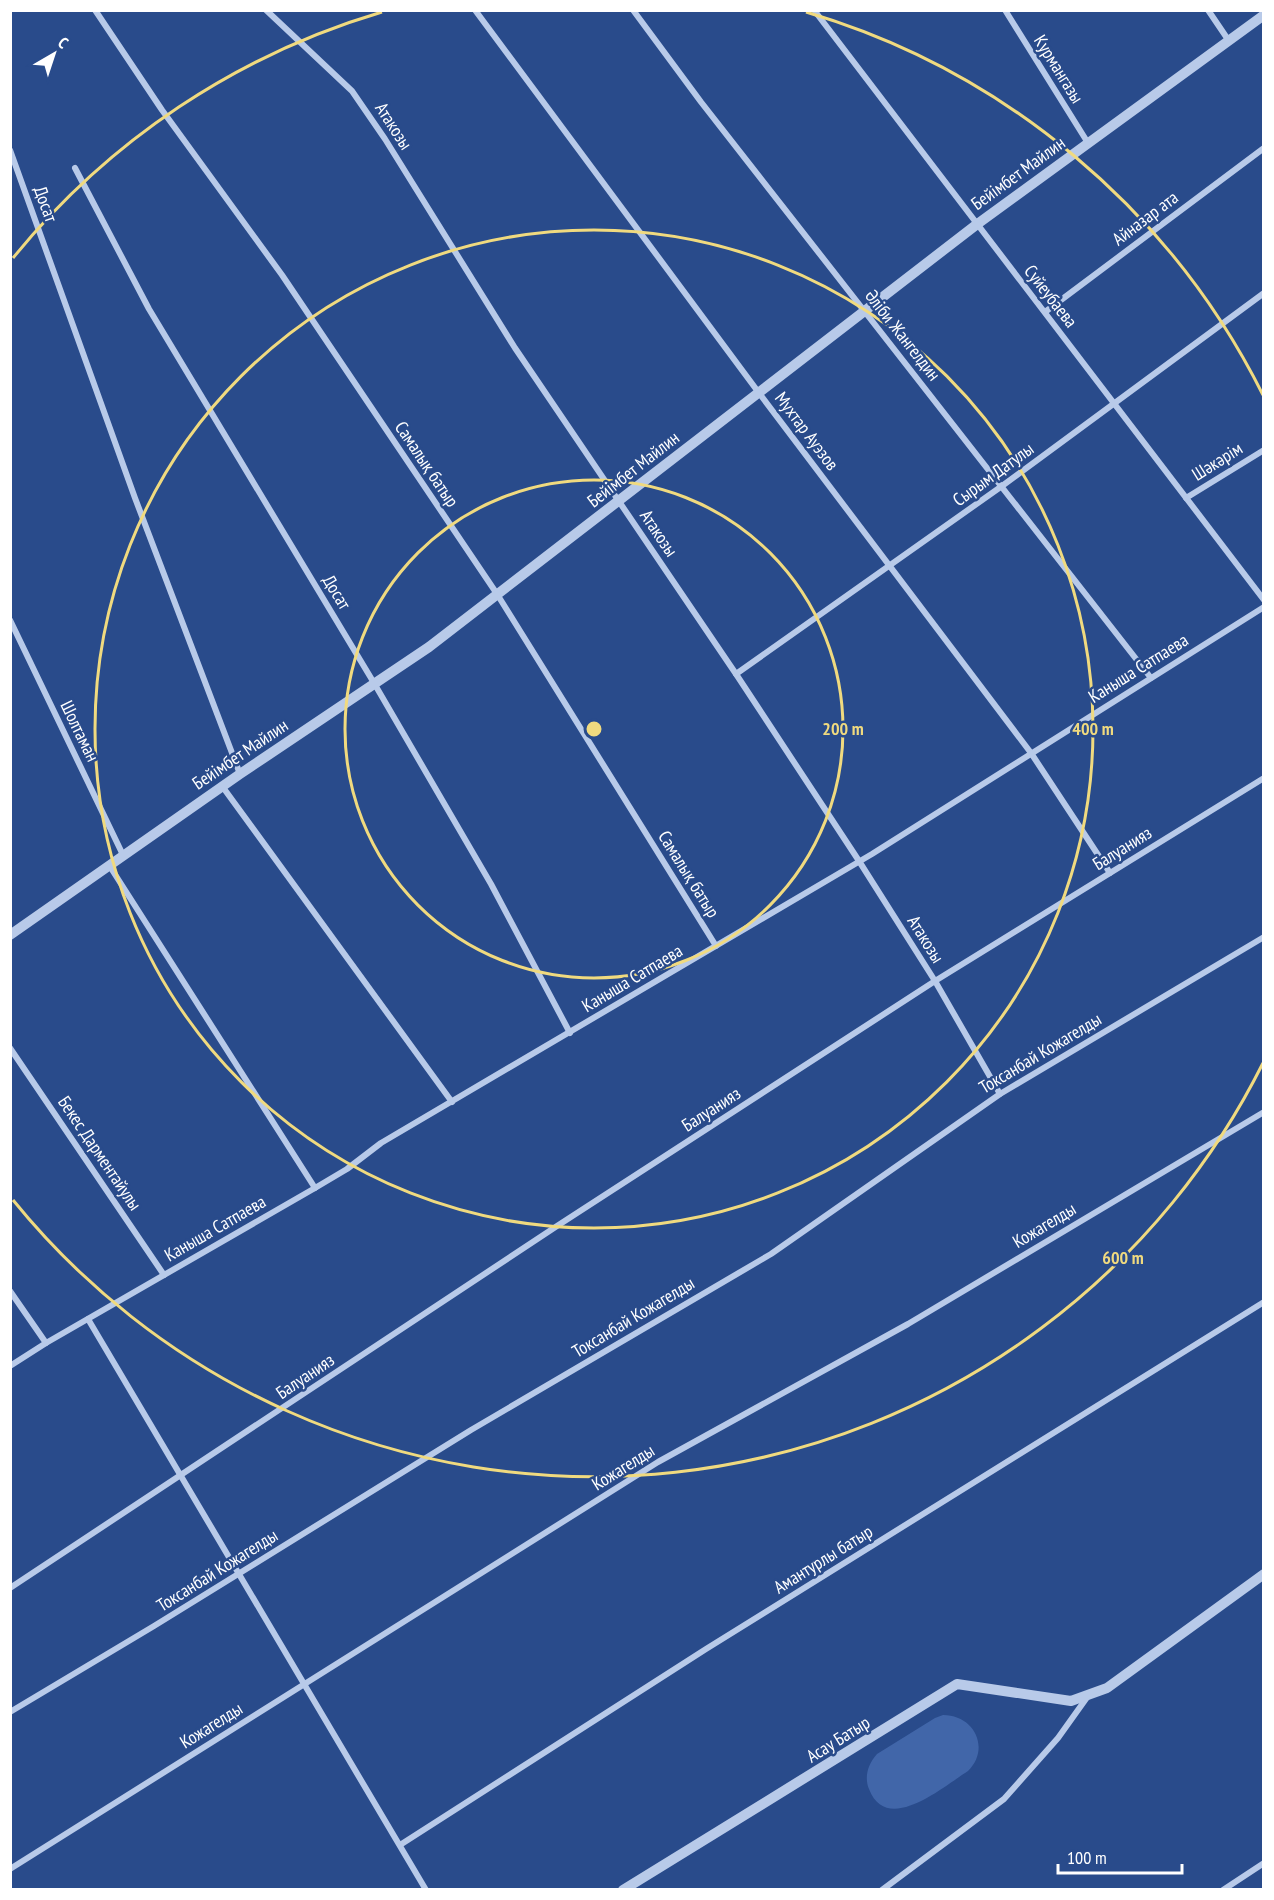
<svg xmlns="http://www.w3.org/2000/svg" width="1274" height="1900" viewBox="0 0 1274 1900" font-family="'PT Sans Narrow',sans-serif">
  <rect width="100%" height="100%" fill="#294b8b"/>
  <!-- green -->
  <path fill="#4166a9" d="M943,1715C974,1715 991,1748 968,1771C944,1786 887,1836 869,1789C864,1777 868,1764 877,1754L935,1718Z"/>
  <g fill="none" stroke-linecap="round" stroke-linejoin="round">
    <!-- minor -->
    <g stroke="#b8cae9" stroke-width="6">
      <path d="M95,10L162,110L282,275L497,594L716,946"/>
      <path d="M266,10L352,91L385,139L515,348L736,674L859,861L935,981L1000,1094"/>
      <path d="M475,10L759,393L1031,753L1110,873"/>
      <path d="M633,10L701,102L1151,678"/>
      <path d="M814,10L1264,600"/>
      <path d="M1005,10L1088,143"/>
      <path d="M1208,10L1229,41"/>
      <path d="M10,150L135,498L240,774"/>
      <path d="M75,168L149,309L374,683L491,884L570,1033"/>
      <path d="M1045,312L1264,148"/>
      <path d="M1186,498L1264,450"/>
      <path d="M10,620L123,855"/>
      <path d="M736,674L1002,486L1264,293"/>
      <path d="M222,786L452,1102"/>
      <path d="M109,865L315,1188"/>
      <path d="M10,1048L164,1275"/>
      <path d="M10,1291L46,1343"/>
      <path d="M88,1319L426,1890"/>
      <path d="M10,1366L46,1343L315,1188L347,1169L381,1143L872,854L1264,607"/>
      <path d="M10,1588L557,1226L935,981L1264,778"/>
      <path d="M10,1712L154,1626L471,1430L771,1254L1000,1094L1264,937"/>
      <path d="M400,1845L706,1649L1264,1302"/>
      <path d="M10,1869L658,1462L908,1324L1264,1112"/>
      <path d="M882,1890L1004,1799L1058,1738L1088,1696"/>
      <path d="M1223,1890L1264,1863"/>
    </g>
    <!-- tertiary -->
    <g stroke="#b8cae9" stroke-width="10">
      <path d="M10,935L240,774L429,647L976,225L1264,15"/>
      <path d="M623,1890L957,1684L1071,1701L1107,1688L1264,1574"/>
    </g>
  </g>
  <!-- distance rings -->
  <g fill="none" stroke="#f0da7f" stroke-width="3">
    <circle cx="594" cy="729" r="249"/>
    <circle cx="594" cy="729" r="499"/>
    <path d="M1263 1063A748 748 0 0 1 13 1200M13 258A748 748 0 0 1 382 12M806 12A748 748 0 0 1 1263 395"/>
  </g>
  <g text-anchor="middle" dominant-baseline="central" stroke-width="5" stroke-linejoin="round" paint-order="stroke">
    <!-- street labels -->
    <g font-size="18" fill="#fff" stroke="#294b8b">
      <text transform="translate(1059 69) rotate(58)">Курмангазы</text>
      <text transform="translate(394 126) rotate(57)">Атакозы</text>
      <text transform="translate(1018 173) rotate(-36)">Бейімбет Майлин</text>
      <text transform="translate(46 204) rotate(70)">Досат</text>
      <text transform="translate(1145 218) rotate(-37)">Айназар ата</text>
      <text transform="translate(1051 296) rotate(52)">Суйеубаева</text>
      <text transform="translate(903 335) rotate(52)">Әліби Жангелдин</text>
      <text transform="translate(807 431) rotate(53)">Мухтар Ауэзов</text>
      <text transform="translate(1217 461) rotate(-32)">Шәкәрім</text>
      <text transform="translate(427 464) rotate(56)">Самалық батыр</text>
      <text transform="translate(633 469) rotate(-38)">Бейімбет Майлин</text>
      <text transform="translate(993 474) rotate(-36)">Сырым Датулы</text>
      <text transform="translate(659 533) rotate(56)">Атакозы</text>
      <text transform="translate(337 592) rotate(59)">Досат</text>
      <text transform="translate(1138 668) rotate(-32)">Каныша Сатпаева</text>
      <text transform="translate(80 731) rotate(64)">Шолтаман</text>
      <text transform="translate(240 754) rotate(-34)">Бейімбет Майлин</text>
      <text transform="translate(1122 848) rotate(-32)">Балуанияз</text>
      <text transform="translate(689 874) rotate(58)">Самалық батыр</text>
      <text transform="translate(926 939) rotate(58)">Атакозы</text>
      <text transform="translate(632 978) rotate(-31)">Каныша Сатпаева</text>
      <text transform="translate(1040 1053) rotate(-31)">Токсанбай Кожагелды</text>
      <text transform="translate(711 1109) rotate(-33)">Балуанияз</text>
      <text transform="translate(100 1153) rotate(56)">Бекес Дарментайулы</text>
      <text transform="translate(1044 1225) rotate(-31)">Кожагелды</text>
      <text transform="translate(215 1228) rotate(-30)">Каныша Сатпаева</text>
      <text transform="translate(633 1317) rotate(-31)">Токсанбай Кожагелды</text>
      <text transform="translate(305 1376) rotate(-34)">Балуанияз</text>
      <text transform="translate(623 1467) rotate(-32)">Кожагелды</text>
      <text transform="translate(823 1559) rotate(-32)">Амантурлы батыр</text>
      <text transform="translate(217 1570) rotate(-32)">Токсанбай Кожагелды</text>
      <text transform="translate(211 1725) rotate(-32)">Кожагелды</text>
      <text transform="translate(838 1739) rotate(-32)">Асау Батыр</text>
    </g>
  </g>
  <circle cx="594" cy="729" r="9" fill="#f0da7f" stroke="#294b8b" stroke-width="3"/>
  <g font-size="18" text-anchor="middle" font-weight="bold" fill="#f0da7f" stroke="#294b8b" stroke-width="5" stroke-linejoin="round" paint-order="stroke">
    <text x="843" y="735">200 m</text>
    <text x="1093" y="735">400 m</text>
    <text x="1123" y="1264">600 m</text>
  </g>
  <!-- border -->
  <rect width="1274" height="1900" fill="none" stroke="#ffffff" stroke-width="24"/>
  <!-- north arrow -->
  <g transform="translate(54 54) rotate(39)" stroke="#294b8b" stroke-width="4.5" paint-order="stroke">
  <path d="M0-4.5L10 22L0 15L-10 22Z" fill="#ffffff"/>
  <text y="-9" font-size="16" font-weight="bold" text-anchor="middle" fill="#ffffff">С</text>
  </g>
  <!-- scale -->
  <path d="M1058 1864v9h124v-9" fill="none" stroke="#ffffff" stroke-width="3"/>
  <text x="1067" y="1864" font-size="18" fill="#ffffff" stroke="#294b8b" stroke-width="4.5" paint-order="stroke">100 m</text>
</svg>
